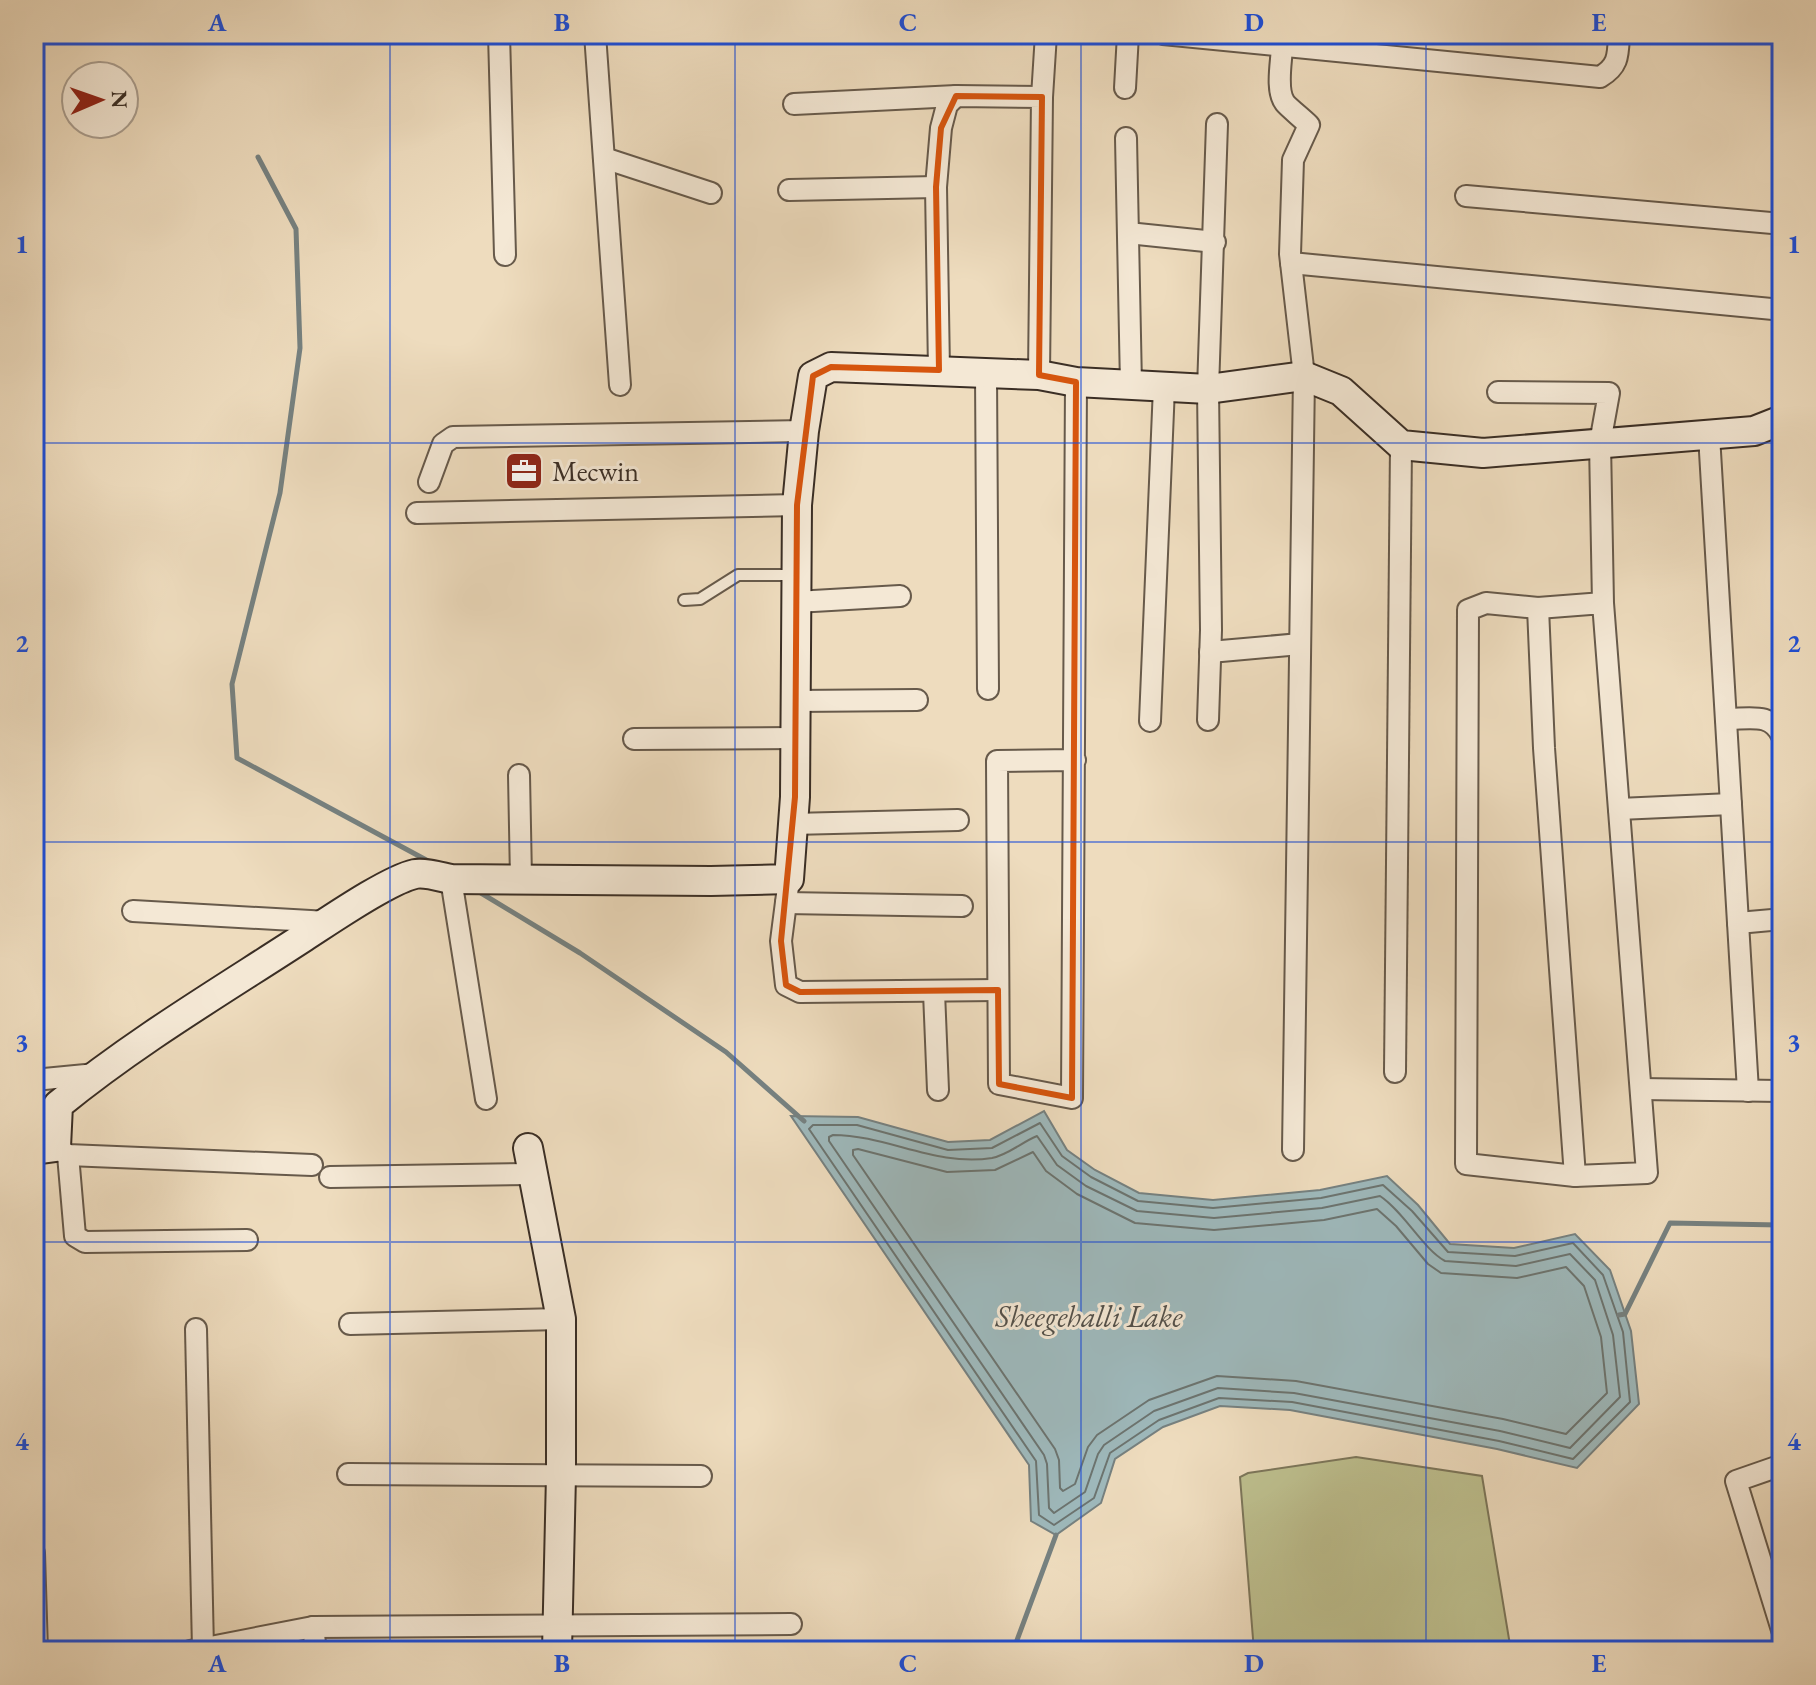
<svg xmlns="http://www.w3.org/2000/svg" width="1816" height="1685" viewBox="0 0 1816 1685" font-family="'EB Garamond',serif">
  <rect width="100%" height="100%" fill="#eedcbe"/>
  <filter id="stains"><feTurbulence type="fractalNoise" baseFrequency=".0025" numOctaves="4"/><feColorMatrix values="0 0 0 0 .2 0 0 0 0 .09 0 0 0 0 .02 0 0 0 .5 -.17"/></filter>
  <radialGradient id="worn" r=".72"><stop offset=".6" stop-color="#630" stop-opacity="0"/><stop offset="1" stop-color="#630" stop-opacity=".3"/></radialGradient>
  <!-- green -->
  <path fill="#bdbf8e" stroke="#7c765a" stroke-width="2" d="M1356,1457L1482,1476L1511,1651H1254L1240,1477L1248,1473Z"/>
  <!-- water -->
  <path fill="#9eb9bc" stroke="#768180" stroke-width="2" d="M1044,1111L1067,1150L1095,1170L1139,1193L1213,1200L1320,1190L1387,1176L1418,1205L1450,1244L1514,1248L1575,1234L1610,1270L1631,1331L1639,1404L1577,1468L1497,1449L1290,1410L1220,1406L1163,1427L1115,1459L1101,1503L1056,1535L1031,1521L1029,1465L791,1116L858,1117L948,1142L990,1140Z"/>
  <g fill="none" stroke-linecap="round" stroke-linejoin="round">
    <!-- shore -->
    <g stroke="#6c7470" stroke-width="2">
      <path d="M1040,1123L1062,1156L1091,1177L1138,1201L1213,1208L1321,1198L1383,1185L1412,1211L1448,1252L1515,1256L1573,1243L1603,1275L1623,1332L1630,1402L1573,1459L1499,1441L1292,1402L1219,1398L1159,1420L1110,1453L1094,1498L1054,1525L1039,1515L1036,1461L809,1129L813,1125H857L948,1150L992,1148Z"/>
      <path d="M833,1135C887,1135 936,1167 992,1158C1008,1155 1022,1142 1037,1136L1057,1165L1086,1186L1137,1211L1214,1218L1322,1208L1380,1196C1404,1212 1423,1249 1445,1261L1516,1266L1570,1254L1595,1280L1613,1335L1620,1397L1570,1448L1500,1431L1294,1393L1218,1388L1154,1411L1104,1445L1098,1454L1085,1492L1054,1513L1049,1508L1047,1464L1044,1455L829,1141V1137Z"/>
      <path d="M858,1149L947,1172L995,1170L1033,1152L1046,1171L1077,1194L1135,1223L1214,1230L1324,1220L1377,1209L1396,1226L1428,1264L1441,1273L1517,1278L1566,1267L1584,1286L1601,1337L1607,1393L1566,1434L1503,1419L1296,1381L1217,1376L1149,1400L1097,1435L1088,1447L1075,1484L1063,1491L1060,1488L1059,1460L1055,1449L853,1155V1150Z"/>
    </g>
    <!-- stream -->
    <g stroke="#768180" stroke-width="5">
      <path d="M258,157L296,229L300,348L280,493L232,684L237,758L430,862"/>
      <path d="M476,890L580,953L726,1052L804,1121"/>
      <path d="M1619,1315L1625,1314L1670,1223L1782,1225"/>
      <path d="M1013,1651L1056,1535"/>
    </g>
    <defs>
      <path id="lane" d="M684,600L700,599L738,575H794"/>
      <g id="street">
        <path d="M499,34L505,255"/>
        <path d="M595,34L620,385"/>
        <path d="M1163,34L1600,77C1619,66 1618,55 1619,34"/>
        <path d="M1282,45C1282,60 1275,90 1285,103C1288,107 1303,119 1309,125L1293,160L1290,254L1304,376L1293,1150"/>
        <path d="M1125,88L1128,34"/>
        <path d="M1042,97L1046,34"/>
        <path d="M794,104L956,96L1042,97L1039,375"/>
        <path d="M1126,138L1131,385"/>
        <path d="M604,158L711,193"/>
        <path d="M789,190L936,187"/>
        <path d="M1466,196L1782,224"/>
        <path d="M1128,233L1215,242"/>
        <path d="M1291,263L1782,310"/>
        <path d="M939,370L936,187L941,128L947,105L956,96"/>
        <path d="M986,374L988,689"/>
        <path d="M1498,392L1609,393L1600,443L1603,603L1647,1173L1575,1176L1466,1164L1468,610L1486,603L1538,608L1603,603"/>
        <path d="M1709,435L1748,1091"/>
        <path d="M429,482L443,444L453,437L804,431"/>
        <path d="M417,513L797,505"/>
        <path d="M796,602L900,596"/>
        <path d="M1538,608L1544,748L1575,1176"/>
        <path d="M1210,652L1300,644"/>
        <path d="M795,701L917,700"/>
        <path d="M1726,719C1750,719 1771,712 1782,736"/>
        <path d="M1208,720L1211,630L1208,389L1217,124"/>
        <path d="M1150,721L1164,387"/>
        <path d="M634,739L795,738"/>
        <path d="M1075,760L997,761L999,1084L1072,1098L1076,382"/>
        <path d="M519,775L521,879"/>
        <path d="M1619,809L1731,804"/>
        <path d="M792,824L958,820"/>
        <path d="M451,879L486,1099"/>
        <path d="M789,879L781,941L786,985L800,992L998,990"/>
        <path d="M786,903L962,906"/>
        <path d="M133,911L328,922"/>
        <path d="M1738,923L1782,919"/>
        <path d="M934,992L938,1090"/>
        <path d="M1395,1072L1401,445"/>
        <path d="M34,1080L96,1074"/>
        <path d="M1641,1089L1782,1091"/>
        <path d="M56,1147L68,1155L312,1165"/>
        <path d="M68,1155L75,1236L85,1242L247,1240"/>
        <path d="M330,1177L533,1174"/>
        <path d="M350,1324L561,1319"/>
        <path d="M196,1329L203,1649"/>
        <path d="M1782,1465L1736,1481L1782,1630"/>
        <path d="M348,1474L701,1476"/>
        <path d="M34,1553L37,1651"/>
        <path d="M313,1627L316,1651"/>
        <path d="M190,1651L313,1627L791,1624"/>
      </g>
      <g id="secondary">
        <path d="M528,1148L561,1319V1475L557,1651"/>
        <path d="M34,1150L56,1147L58,1105C135,1042 221,991 304,937C329,921 388,880 415,874C425,872 441,877 451,879L711,881L789,879L795,797L797,505L804,431L813,376L831,367L1039,375L1076,382L1208,389L1304,376L1341,391L1401,445L1483,453L1754,431L1782,420"/>
      </g>
    </defs>
    <!-- lane casing -->
    <use href="#lane" stroke="#675a4b" stroke-width="14"/>
    <!-- street casing -->
    <use href="#street" stroke="#675a4b" stroke-width="24"/>
    <!-- secondary casing -->
    <use href="#secondary" stroke="#3a2e25" stroke-width="32"/>
    <!-- lane -->
    <use href="#lane" stroke="#f4e8d5" stroke-width="10"/>
    <!-- street -->
    <use href="#street" stroke="#f4e8d5" stroke-width="20"/>
    <!-- secondary -->
    <use href="#secondary" stroke="#f4e8d5" stroke-width="28"/>
  </g>
  <!-- marked area -->
  <path fill="none" stroke="#d7550e" stroke-width="6" stroke-linejoin="round" d="M956,96L1042,97L1039,375L1076,382L1072,1098L999,1084L998,990L800,992L786,985L781,941L795,797L797,505L813,376L831,367L939,370L936,187L941,128Z"/>
  <!-- grid -->
  <path fill="none" stroke="#1d4ed8" stroke-width="2" stroke-opacity="0.55" d="M390,34V1651M735,34V1651M1081,34V1651M1426,34V1651M34,443H1782M34,842H1782M34,1242H1782"/>
  <!-- icons -->
  <defs>
    <symbol id="office-square" viewBox="-11 -11 22 22"><rect x="-9" y="-9" width="18" height="18" rx="4" fill="#8f2418" stroke="#f4e8d5"/><path d="M-6-3h4V-5.5h4V-3h4V5H-6ZM-1-4.5V-3h2v-1.5ZM-6 0V1H6V0Z" fill="#fff"/></symbol>
  </defs>
  <g fill-rule="evenodd">
    <use href="#office-square" x="502" y="449" width="44" height="44"/>
  </g>
  <g text-anchor="middle" dominant-baseline="central" stroke-width="6" stroke-linejoin="round" paint-order="stroke">
    <!-- poi labels -->
    <g font-size="28" fill="#3a2e25" stroke="#f4e8d5" text-anchor="start">
      <text x="552" y="471">Mecwin</text>
    </g>
    <!-- water labels -->
    <g font-size="30" font-style="italic" fill="#53514b" stroke="#f4e8d5">
      <text x="1089" y="1316">Sheegehalli Lake</text>
    </g>
  </g>
  <!-- margin -->
  <rect width="1816" height="1685" fill="none" stroke="#eedcbe" stroke-width="88"/>
  <!-- north arrow -->
  <g transform="translate(100 100) rotate(88)"><circle r="38" fill="#f4e8d5" stroke="#aa9e8f" stroke-width="2"/>
  <path d="M0-6L14 30L0 20L-14 30Z" fill="#8f2418"/>
  <text y="-12" font-size="22" font-weight="bold" text-anchor="middle" fill="#3a2e25">N</text>
  </g>
  <rect x="44" y="44" width="1728" height="1597" fill="none" stroke="#1d4ed8" stroke-width="3"/>
  <g font-size="26" text-anchor="middle" font-weight="bold" fill="#1d4ed8">
    <text x="217" y="31">A</text>
    <text x="562" y="31">B</text>
    <text x="908" y="31">C</text>
    <text x="1254" y="31">D</text>
    <text x="1599" y="31">E</text>
    <text x="22" y="253">1</text>
    <text x="1794" y="253">1</text>
    <text x="22" y="652">2</text>
    <text x="1794" y="652">2</text>
    <text x="22" y="1051">3</text>
    <text x="1794" y="1051">3</text>
    <text x="22" y="1450">4</text>
    <text x="1794" y="1450">4</text>
    <text x="217" y="1672">A</text>
    <text x="562" y="1672">B</text>
    <text x="908" y="1672">C</text>
    <text x="1254" y="1672">D</text>
    <text x="1599" y="1672">E</text>
  </g>
  <rect width="100%" height="100%" filter="url(#stains)"/>
  <rect width="100%" height="100%" fill="url(#worn)"/>
</svg>
